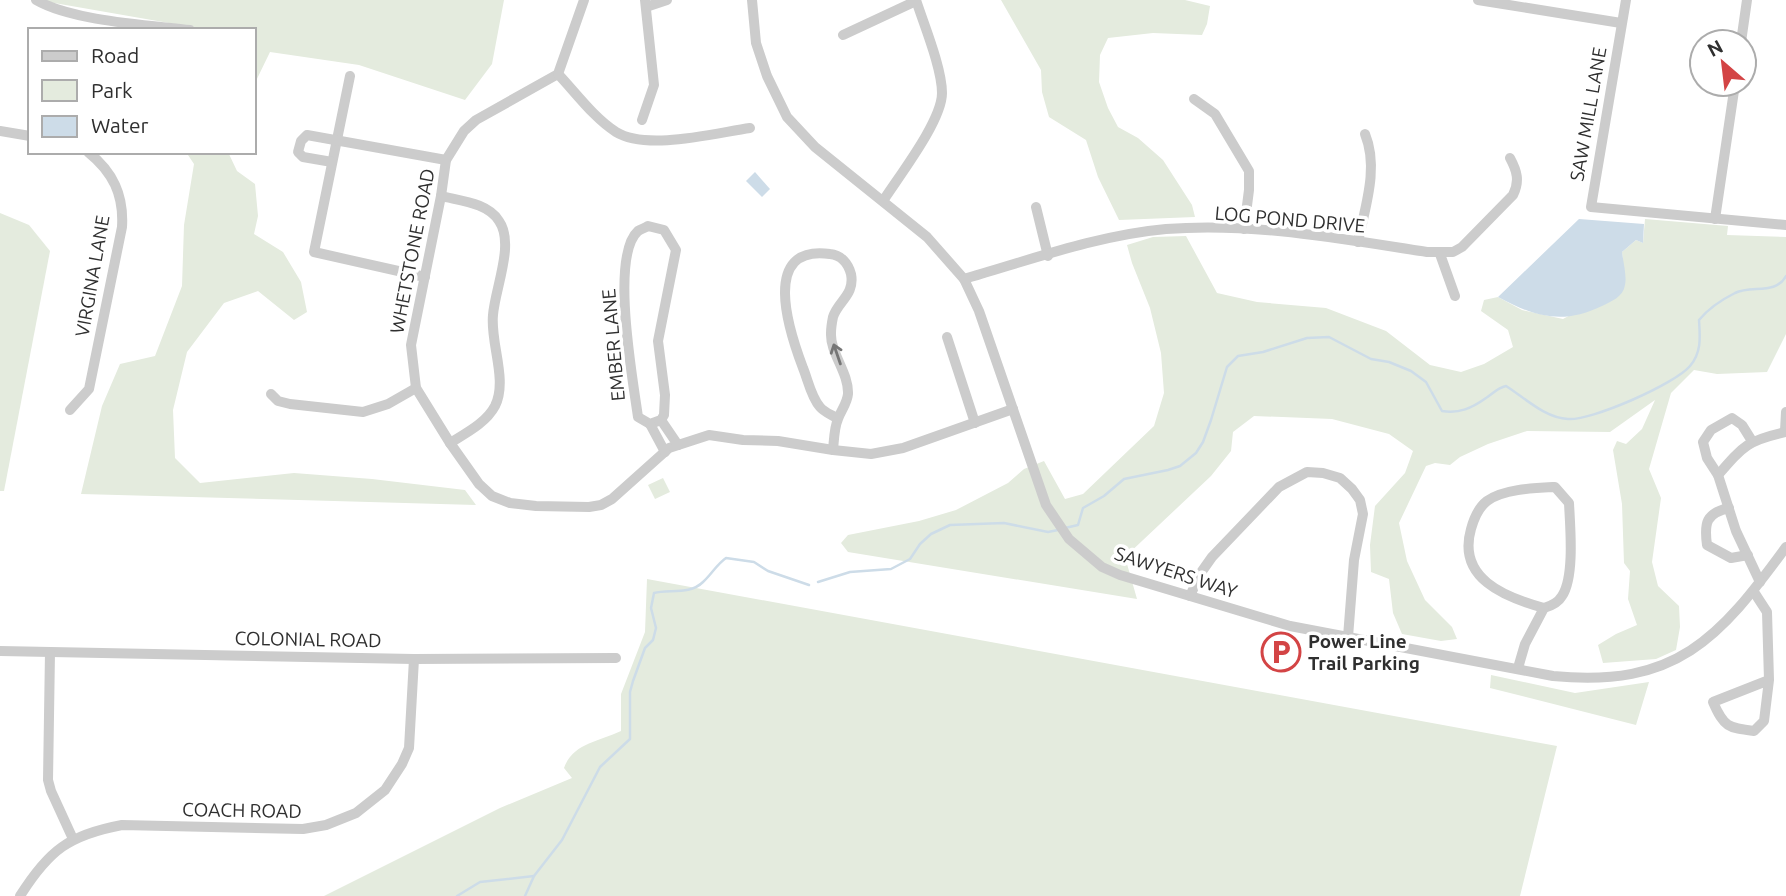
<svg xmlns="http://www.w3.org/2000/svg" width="1786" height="896" viewBox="0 0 1786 896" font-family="Ubuntu,sans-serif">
  <rect width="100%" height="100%" fill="#fff"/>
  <!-- green -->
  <g fill="#e4ebde">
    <path d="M37,0H504L492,64L465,100L359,65L270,52L254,85V30H209Z"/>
    <path d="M1001,0H1185L1210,6L1207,24L1202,35L1153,33L1108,38L1100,55L1099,82L1108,108L1118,127L1138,138L1163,160L1192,205L1195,217L1119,220L1098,177L1086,140L1049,117L1042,92L1041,70Z"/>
    <path d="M186,152H228L237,171L255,184L258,216L254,234L283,252L301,282L307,312L294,320L258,291L224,303L187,352L173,410L175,458L200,483L294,473L372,479L465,490L476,505L81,494L102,406L120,364L155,356L182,286L184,225L194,164Z"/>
    <path d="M0,213L29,225L50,251L4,491H0Z"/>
    <path d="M1645,219L1728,226L1727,235L1786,237V334L1767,372L1717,374L1694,370L1671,393L1649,469L1661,498L1652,562L1658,586L1679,606L1680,627L1676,650L1656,659L1603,663L1598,645L1616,634L1637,625L1628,599L1630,571L1624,563L1622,504L1613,450L1617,441L1626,444L1642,429L1655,400L1610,432L1527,431L1488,444L1460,457L1450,465L1435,463L1426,466L1399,523L1407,561L1425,600L1452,627L1457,639L1441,641L1402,634L1393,613L1389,579L1371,572L1370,545L1375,506L1405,473L1413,451L1389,434L1332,419L1254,416L1233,432L1231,451L1211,476L1125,557L1137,599L848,552L841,543L848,535L919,521L956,510L1008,483L1024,469L1044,461L1065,499L1083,494L1154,426L1164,393L1161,353L1150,308L1132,263L1127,245L1153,237L1186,236L1217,293L1257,302L1326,308L1386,331L1430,365L1461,372L1484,364L1513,347L1508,330L1481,311L1484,300L1498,297L1522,310L1563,319L1625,285L1622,252L1636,240L1643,243Z"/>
    <path d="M663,478L670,492L655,499L648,485Z"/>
    <path d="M647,579L1557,746L1520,896H324L500,808L572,778L564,768C573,743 598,742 621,731V694L645,632Z"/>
    <path d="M1491,675L1575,693L1649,682L1636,725L1490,688Z"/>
  </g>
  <!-- water -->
  <g fill="#cddce8">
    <path d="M755,172L770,189L762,197L746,181Z"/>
    <path d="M1579,219L1644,224L1643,243L1636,240L1622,252C1623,261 1627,276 1625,285C1623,297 1612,301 1602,306C1563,325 1535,317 1498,297Z"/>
  </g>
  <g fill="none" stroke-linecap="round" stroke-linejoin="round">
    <!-- stream -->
    <g stroke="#cddce8" stroke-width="2.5">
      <path d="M1065,528L1078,525L1083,508L1104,496L1124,479L1168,470L1180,466L1196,453L1203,442L1211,420L1227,367L1238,356L1263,352L1307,338L1329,337L1371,359L1389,362L1411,371L1426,382L1442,411C1459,414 1472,408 1486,398C1494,393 1497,388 1506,386C1525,398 1545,418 1568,419C1591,421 1675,384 1690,366C1702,352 1700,336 1699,320C1708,309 1723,299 1735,293C1752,285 1776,295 1786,276"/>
      <path d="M818,582L850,572L891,569L910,559L920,544L931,534L950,525L1004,523L1048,532L1058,530"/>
      <path d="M457,896L480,882L534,876"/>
      <path d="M525,896L534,876L562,840L600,767L630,739V692L633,681L645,648L653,640L656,628L651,608L654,593C669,589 690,595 703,582C712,574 716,565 726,558L754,562L768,571L809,585"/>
    </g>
    <!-- minor -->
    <g stroke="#ccc" stroke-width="10">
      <path d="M36,0C72,21 148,25 190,30"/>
      <path d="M584,0L558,74L476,120L464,131L446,160L441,196L411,345L416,388L450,443L479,484L492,496L510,503L536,506L589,507L601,505L612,499L669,448L709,435L743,440L778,441L833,450L871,454L903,448L1013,409"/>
      <path d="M752,0L756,43L767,76L787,117L815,147L927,237L964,279L979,311L1046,505L1069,539L1102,567L1120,575L1290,626L1553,676C1676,688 1719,639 1786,547"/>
      <path d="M1478,0L1621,23"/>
      <path d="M1626,0L1591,207L1786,225"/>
      <path d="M646,7L667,0"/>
      <path d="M843,35L916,1"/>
      <path d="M1741,42L1747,0"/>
      <path d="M558,74C576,93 594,118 616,132C647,151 715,133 750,128"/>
      <path d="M350,76L314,252L425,277"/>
      <path d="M1194,99L1215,114L1249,171V190L1244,229"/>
      <path d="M642,120L654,85L645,0"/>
      <path d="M0,131L30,136"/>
      <path d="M332,162L303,157L298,152L301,141L307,135L446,160"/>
      <path d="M441,196C461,201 488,203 499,221C515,244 495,288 493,315C490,343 508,380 495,406C486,423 466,433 450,443"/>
      <path d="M883,201C899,176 942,121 942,93C942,68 924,25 916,0"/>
      <path d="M1036,207L1048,256"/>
      <path d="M1715,219L1735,84"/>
      <path d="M648,226L664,230L676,250L658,341L665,395L664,415L661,420L650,424L638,417C633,380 610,256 638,231C641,229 645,228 648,226Z"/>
      <path d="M1358,242C1365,207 1379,168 1365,134"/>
      <path d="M1440,254L1455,296"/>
      <path d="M964,279C1030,260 1098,235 1166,229C1253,222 1342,239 1427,252H1453L1462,247L1513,195C1520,181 1517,171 1510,158"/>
      <path d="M947,337L975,423"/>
      <path d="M271,394L278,401L290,404L363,412L388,404L416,388"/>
      <path d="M70,410L89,389L122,227C124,195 113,172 88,152"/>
      <path d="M661,420L678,445"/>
      <path d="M650,424L665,452"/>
      <path d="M1785,431L1786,412"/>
      <path d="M1752,441L1742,425L1732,418L1711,430L1703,442L1707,458L1718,475L1736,531L1760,582"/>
      <path d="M833,450C834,441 834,428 838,419C841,410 847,404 848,394C849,373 830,353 831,333C831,328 832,322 833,317C838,301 855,295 851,274C848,263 841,255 830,254C760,244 789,331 803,368C808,380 811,397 820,407C824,412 832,415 838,419"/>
      <path d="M1718,475C1743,446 1748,440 1786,432"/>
      <path d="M1555,487L1569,503C1570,525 1575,577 1562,596C1558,603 1551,606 1544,608C1504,597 1457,578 1471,529C1474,518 1478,508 1487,501C1503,489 1534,488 1555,487Z"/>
      <path d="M1729,508C1706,513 1704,523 1707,545L1731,558L1748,555"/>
      <path d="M1754,592L1767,612L1769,680L1764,721L1754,731C1728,728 1724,727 1713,702L1769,680"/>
      <path d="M1190,596L1200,574L1212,557L1279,487L1307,472L1323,473L1340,478L1352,489L1360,500L1363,514L1354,560L1348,637"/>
      <path d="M0,651L414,659L616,658"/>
      <path d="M50,652L48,780L51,791L73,839"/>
      <path d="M1518,668L1525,644L1544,608"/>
      <path d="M20,896C49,850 69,835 122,825L303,829L326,825L356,813L385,790L402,764L409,748L414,659"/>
    </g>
  </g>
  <!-- one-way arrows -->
  <defs><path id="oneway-shaft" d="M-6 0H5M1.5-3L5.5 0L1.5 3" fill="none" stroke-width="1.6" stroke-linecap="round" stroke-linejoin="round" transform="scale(1.75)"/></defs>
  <use stroke="#767676" href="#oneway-shaft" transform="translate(837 354) rotate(-109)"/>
  <!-- icons -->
  <defs>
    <symbol id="parking-ring" viewBox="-11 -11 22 22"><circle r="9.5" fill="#fff" stroke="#d34445" stroke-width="1.5"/><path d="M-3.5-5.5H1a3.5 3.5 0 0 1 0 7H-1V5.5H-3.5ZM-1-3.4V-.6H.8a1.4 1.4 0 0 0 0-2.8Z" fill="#d34445"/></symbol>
  </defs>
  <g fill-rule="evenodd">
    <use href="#parking-ring" x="1259" y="630" width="44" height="44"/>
  </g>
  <g text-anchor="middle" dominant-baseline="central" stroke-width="7" stroke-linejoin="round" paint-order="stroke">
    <!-- street labels -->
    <g font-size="19" fill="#2f2f2f" stroke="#fff">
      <text transform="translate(1588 114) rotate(-80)">SAW MILL LANE</text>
      <text transform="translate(1290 219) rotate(5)">LOG POND DRIVE</text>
      <text transform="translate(412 251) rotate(-79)">WHETSTONE ROAD</text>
      <text transform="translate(92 276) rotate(-80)">VIRGINA LANE</text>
      <text transform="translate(613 345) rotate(-95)">EMBER LANE</text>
      <text transform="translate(1176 572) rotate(18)">SAWYERS WAY</text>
      <text transform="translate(308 639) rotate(1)">COLONIAL ROAD</text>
      <text transform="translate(242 810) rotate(1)">COACH ROAD</text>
    </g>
    <!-- poi labels -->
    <g font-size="19" font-weight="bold" fill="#2f2f2f" stroke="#fff" text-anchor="start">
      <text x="1308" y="641">Power Line<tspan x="1308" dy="22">Trail Parking</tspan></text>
    </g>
  </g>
  <!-- legend -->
  <rect x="28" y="28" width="228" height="126" fill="#ffffff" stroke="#acacac" stroke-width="2"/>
  <rect x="42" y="51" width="35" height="10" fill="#cccccc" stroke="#acacac" stroke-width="2"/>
  <text x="91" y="63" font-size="21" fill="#2f2f2f">Road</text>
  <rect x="42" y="80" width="35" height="21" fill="#e4ebde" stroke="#acacac" stroke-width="2"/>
  <text x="91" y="98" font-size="21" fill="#2f2f2f">Park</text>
  <rect x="42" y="116" width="35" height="21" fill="#cddce8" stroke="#acacac" stroke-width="2"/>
  <text x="91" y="133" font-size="21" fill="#2f2f2f">Water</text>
  <!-- north arrow -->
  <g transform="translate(1723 63) rotate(332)"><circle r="33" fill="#ffffff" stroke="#acacac" stroke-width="2"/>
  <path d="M0-5L12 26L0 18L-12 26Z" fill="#d34445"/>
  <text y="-10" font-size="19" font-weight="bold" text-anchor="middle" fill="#2f2f2f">N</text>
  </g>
</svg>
